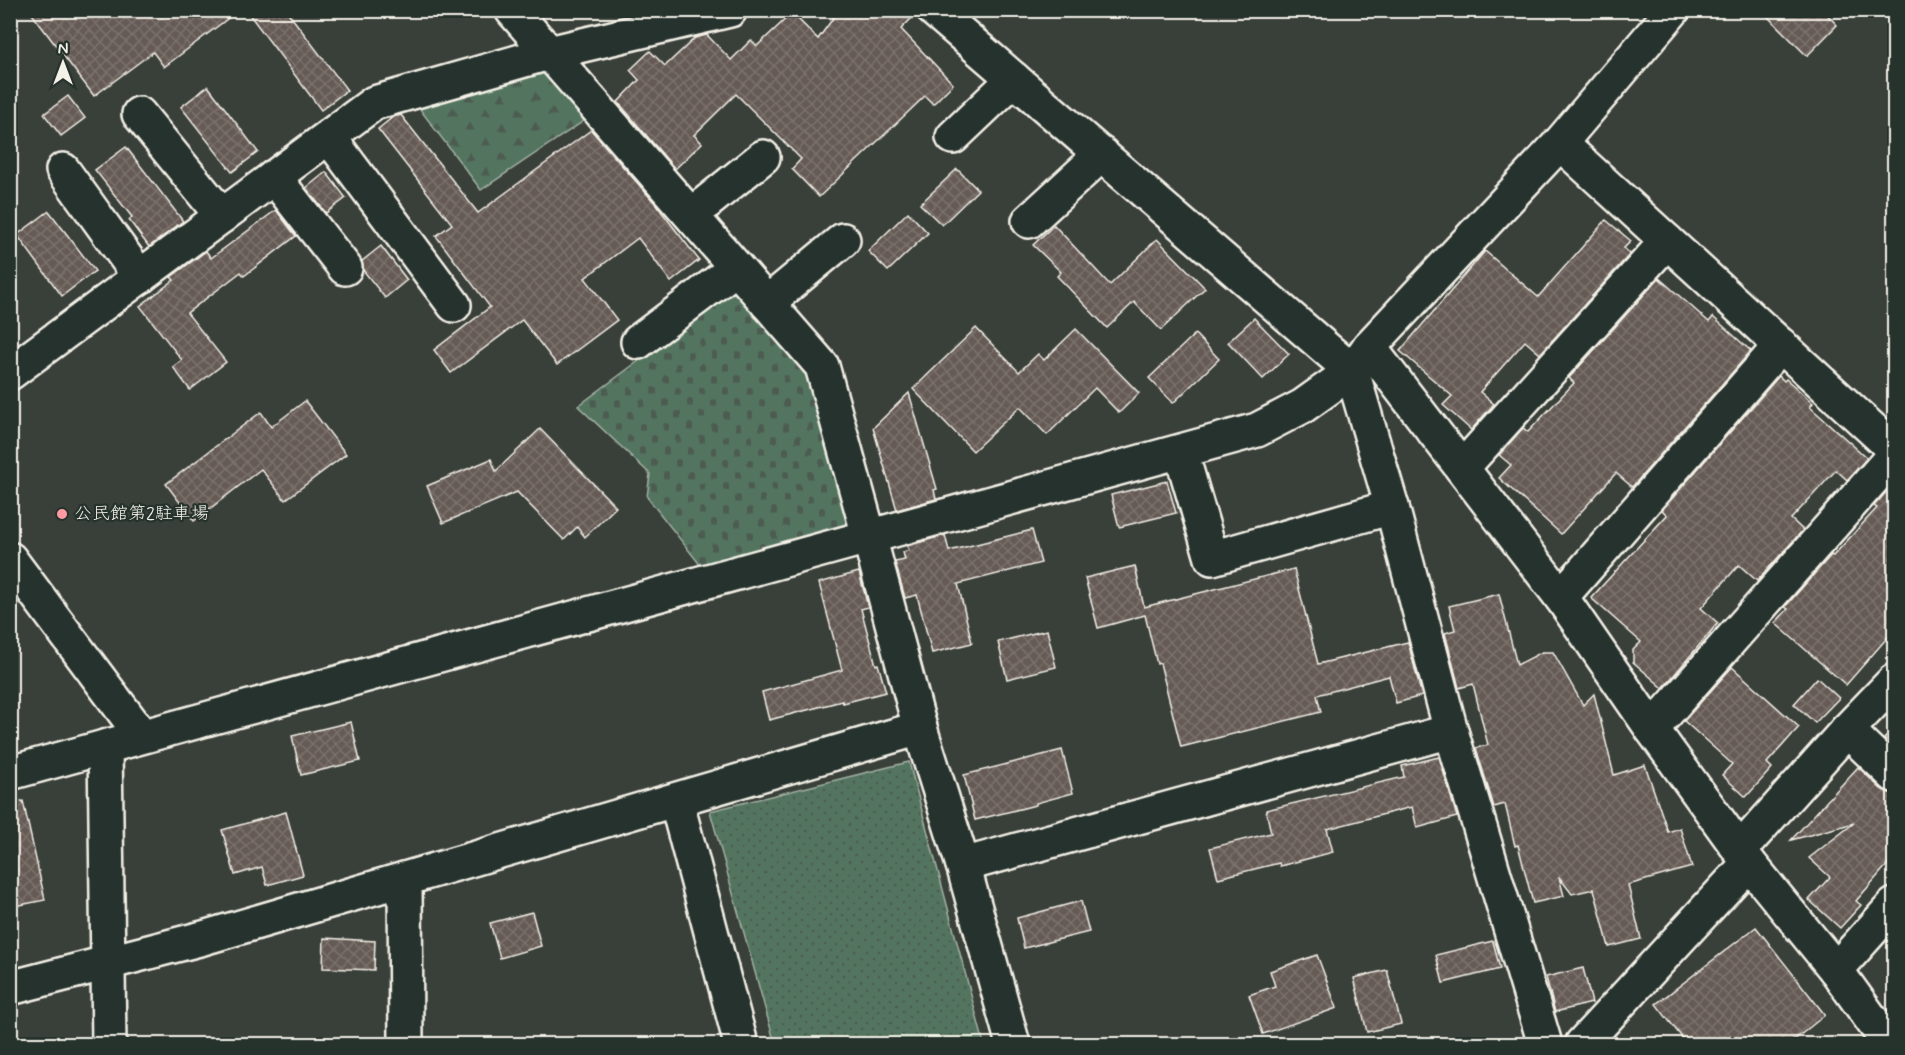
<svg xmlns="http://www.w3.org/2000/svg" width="1905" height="1055" viewBox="0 0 1905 1055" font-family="Mynerve,'Klee One',sans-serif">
  <defs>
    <pattern id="grass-dots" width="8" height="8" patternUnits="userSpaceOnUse" patternTransform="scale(1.5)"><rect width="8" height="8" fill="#52745f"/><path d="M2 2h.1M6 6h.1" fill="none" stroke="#4d5c51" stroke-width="1.8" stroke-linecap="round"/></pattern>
    <pattern id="forest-firs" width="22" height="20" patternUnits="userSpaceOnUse" patternTransform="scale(1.5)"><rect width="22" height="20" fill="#52745f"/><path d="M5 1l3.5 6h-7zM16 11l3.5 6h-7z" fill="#4d5c51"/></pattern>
    <pattern id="cemetery-stones" width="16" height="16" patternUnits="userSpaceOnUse" patternTransform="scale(1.5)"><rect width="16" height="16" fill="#52745f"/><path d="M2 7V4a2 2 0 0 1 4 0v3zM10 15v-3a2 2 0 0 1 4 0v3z" fill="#4d5c51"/></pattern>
    <pattern id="building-cross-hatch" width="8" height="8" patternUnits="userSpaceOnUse" patternTransform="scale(1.5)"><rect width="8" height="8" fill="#655a54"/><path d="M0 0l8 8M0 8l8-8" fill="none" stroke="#7c726d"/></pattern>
  </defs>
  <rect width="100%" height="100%" fill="#393f39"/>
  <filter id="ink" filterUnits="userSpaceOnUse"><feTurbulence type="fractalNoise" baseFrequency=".0167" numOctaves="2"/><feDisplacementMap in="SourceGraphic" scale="12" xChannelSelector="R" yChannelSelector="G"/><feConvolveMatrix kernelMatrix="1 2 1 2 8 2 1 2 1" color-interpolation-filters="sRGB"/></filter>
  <g filter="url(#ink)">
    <!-- grass -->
    <path fill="url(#grass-dots)" stroke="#a3b2a4" stroke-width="1.5" d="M909,762L984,1044H775L710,811Z"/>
    <!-- forest -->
    <path fill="url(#forest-firs)" stroke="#a3b2a4" stroke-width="1.5" d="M544,73L585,120L481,190L419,108Z"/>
    <!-- cemetery -->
    <path fill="url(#cemetery-stones)" stroke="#a3b2a4" stroke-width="1.5" d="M737,288L812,369L855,513L844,530L701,566L647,497L650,474L578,406Z"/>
    <!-- building -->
    <g fill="url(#building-cross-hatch)" stroke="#f4f1e8" stroke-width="1.5">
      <path d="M29,10H239L164,67L153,52L94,96Z"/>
      <path d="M246,10H286L347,90L321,110Z"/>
      <path d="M839,10H916V14L901,29L953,84L933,104L925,96L819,197L792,169L801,159L736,94L694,135L702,143L675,169L618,102L639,80L630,70L650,51L665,66L695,38L707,35L731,60L751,40L757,46L792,13L818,39Z"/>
      <path d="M1761,10H1823L1837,25L1807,56Z"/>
      <path d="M208,86L258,152L232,172L181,107Z"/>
      <path d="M68,96L85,118L61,136L44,114Z"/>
      <path d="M401,115L478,213L591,130L654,202L699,260L671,282L638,238L585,278L617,320L557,365L522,320L451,373L434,350L490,307L436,236L452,224L378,129L393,117Z"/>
      <path d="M126,147L183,221L149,247L129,220L132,217L95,170Z"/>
      <path d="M957,169L978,190L942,225L920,204Z"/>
      <path d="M326,172L346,198L326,213L306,188Z"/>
      <path d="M276,210L296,236L244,276L241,272L187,313L226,362L190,390L173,367L182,360L140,306L174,280L171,277L206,251L211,258Z"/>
      <path d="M49,211L95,271L62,296L17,235Z"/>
      <path d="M908,212L928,233L888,271L868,251Z"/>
      <path d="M1606,220L1631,241L1624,248L1630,254L1540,354L1525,341L1480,392L1494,404L1471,430L1443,405L1452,396L1400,351L1485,251L1538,297Z"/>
      <path d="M1054,225L1110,285L1157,239L1205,288L1161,330L1134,302L1107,328L1057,276L1061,272L1033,245Z"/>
      <path d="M381,246L407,280L385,298L363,270L362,261Z"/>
      <path d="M1659,278L1709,322L1713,317L1751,351L1632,487L1616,473L1561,534L1499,478L1511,465L1499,455L1523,428L1528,432L1574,383L1569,378Z"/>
      <path d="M1254,318L1289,354L1263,379L1228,342Z"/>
      <path d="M976,328L1019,372L1038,354L1044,360L1076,329L1139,393L1119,413L1095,388L1047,435L1020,407L973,451L913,389Z"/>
      <path d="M1195,334L1219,359L1173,403L1149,378Z"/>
      <path d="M1779,376L1784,381L1786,379L1813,403L1810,407L1867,458L1847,480L1836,470L1791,519L1803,530L1757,581L1739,565L1701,608L1718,623L1663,688L1633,662V650L1641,642L1591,598L1667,515L1662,510Z"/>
      <path d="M909,393L937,489L934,490L936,499L897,510L873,428Z"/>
      <path d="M305,401L346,454L285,500L261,469L194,521L166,484L261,412L271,427Z"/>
      <path d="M540,429L616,507L585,537L577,527L564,540L517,492L443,523L427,486L491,459L496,471Z"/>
      <path d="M1167,481L1176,513L1119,527L1111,495Z"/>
      <path d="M1894,483V630L1846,685L1775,623L1788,609L1785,607L1831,555L1833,556L1877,508L1874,506Z"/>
      <path d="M1032,530L1041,563L958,584L972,643L932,653L917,595L905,598L895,562L905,560L903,552L909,551L907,546L945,535L949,551Z"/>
      <path d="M1135,566L1144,607L1294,569L1318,664L1408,642L1422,696L1396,703L1389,676L1317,695L1321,712L1181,747L1160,663L1157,664L1145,615L1098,628L1085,578Z"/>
      <path d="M859,572L868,607L861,609L876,665L878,664L886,692L843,703L842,701L769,720L762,692L842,670L819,583Z"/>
      <path d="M1499,594L1517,665L1542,652H1553L1583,705L1594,694L1614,775L1645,765L1668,832L1680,828L1692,867L1628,885L1641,939L1609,947L1594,889L1572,894L1559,877L1564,896L1533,903L1518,845L1515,846L1505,804L1494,807L1476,748L1488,745L1473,684L1459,688L1445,633L1455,630L1449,606Z"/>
      <path d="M1047,630L1056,667L1007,679L998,642Z"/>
      <path d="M1732,667L1799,727L1767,763L1772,768L1746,797L1722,775L1732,764L1684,721Z"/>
      <path d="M1817,678L1839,698L1815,723L1794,704Z"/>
      <path d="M351,722L360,761L301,775L292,736Z"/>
      <path d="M1894,728V750L1884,739Z"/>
      <path d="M1062,750L1073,793L1036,803V805L975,820L964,775Z"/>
      <path d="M1439,757L1457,817L1417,828L1412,807L1327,829L1333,852L1280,866L1279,863L1218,878L1210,848L1271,833L1266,810L1404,777L1402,766Z"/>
      <path d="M1858,767L1881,789L1889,793H1894V857L1856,901L1861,905L1840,928L1809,900L1830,877L1809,858L1854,823L1791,840Z"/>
      <path d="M23,801L45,900L10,907V802Z"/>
      <path d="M286,812L303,875L267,885L262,867L235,875L222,830Z"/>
      <path d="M1081,901L1089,932L1024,948L1017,918Z"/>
      <path d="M532,912L541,946L500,958L490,923Z"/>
      <path d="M1756,927L1825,1015L1789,1044H1687L1656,1004Z"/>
      <path d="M324,938L375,941L374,970L323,968Z"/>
      <path d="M1493,941L1500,969L1443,983L1436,955Z"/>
      <path d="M1317,955L1337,1008L1263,1034L1249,995L1275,986L1270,971Z"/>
      <path d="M1583,968L1592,1003L1555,1012L1546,977Z"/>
      <path d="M1387,970L1401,1024L1367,1032L1354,978Z"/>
    </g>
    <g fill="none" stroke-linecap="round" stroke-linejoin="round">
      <defs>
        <g id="minor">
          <path d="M512,10L822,366L869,536L920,728L963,865L1013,1044"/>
          <path d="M934,10L1352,371L1392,507L1451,731L1545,1044"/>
          <path d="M139,114L222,216"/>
          <path d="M329,137L454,305"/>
          <path d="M953,137L1014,79"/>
          <path d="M1560,143L1894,449"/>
          <path d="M63,170L140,277"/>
          <path d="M274,177L345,268"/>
          <path d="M691,215L763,157"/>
          <path d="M1029,221L1102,154"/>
          <path d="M767,303L843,240"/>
          <path d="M638,342L736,268"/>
          <path d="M1369,347L1561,597L1652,729L1749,863L1836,970L1889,1044"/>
          <path d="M10,373L374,103L549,53L730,10"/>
          <path d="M1181,452L1212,558L1392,507"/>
          <path d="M1462,468L1667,241"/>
          <path d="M10,559L142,736"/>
          <path d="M1561,597L1781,345"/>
          <path d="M1652,729L1894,455"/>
          <path d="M1847,730L1894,775"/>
          <path d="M10,773L1257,430L1303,406L1352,371L1369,347L1560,143L1673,10"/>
          <path d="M676,800L741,1044"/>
          <path d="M1740,850L1847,730L1894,681"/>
          <path d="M963,865L1451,731"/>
          <path d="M405,879L406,1044"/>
          <path d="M1836,970L1894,905"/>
          <path d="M10,988L203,938L920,728"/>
          <path d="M1582,1044L1749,863"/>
        </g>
        <path id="tertiary" d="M105,747L109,1044"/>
      </defs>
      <!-- minor casing -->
      <use href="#minor" stroke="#f4f1e8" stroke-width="38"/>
      <!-- tertiary casing -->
      <use href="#tertiary" stroke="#f4f1e8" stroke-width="38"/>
      <!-- minor -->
      <use href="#minor" stroke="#26332d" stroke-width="33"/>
      <!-- tertiary -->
      <use href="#tertiary" stroke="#26332d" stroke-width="33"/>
    </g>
  </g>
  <!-- markers -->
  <circle fill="#ff9aa2" stroke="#26332d" stroke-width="2" cx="62" cy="514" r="6"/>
  <g text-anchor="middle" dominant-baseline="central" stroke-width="4.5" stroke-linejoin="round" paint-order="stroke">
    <!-- poi labels -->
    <g font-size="18" fill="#f4f1e8" stroke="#26332d" text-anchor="start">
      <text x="74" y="514">公民館第2駐車場</text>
    </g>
  </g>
  <!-- margin -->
  <rect width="1905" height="1055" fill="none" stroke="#26332d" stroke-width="36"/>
  <rect x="18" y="18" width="1869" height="1019" fill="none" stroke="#f4f1e8" stroke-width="2" filter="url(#ink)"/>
  <!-- north arrow -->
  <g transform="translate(63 63)" stroke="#26332d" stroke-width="4.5" paint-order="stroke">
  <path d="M0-4.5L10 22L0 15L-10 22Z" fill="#f4f1e8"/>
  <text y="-9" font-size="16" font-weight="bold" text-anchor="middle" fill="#f4f1e8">N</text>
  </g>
</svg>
